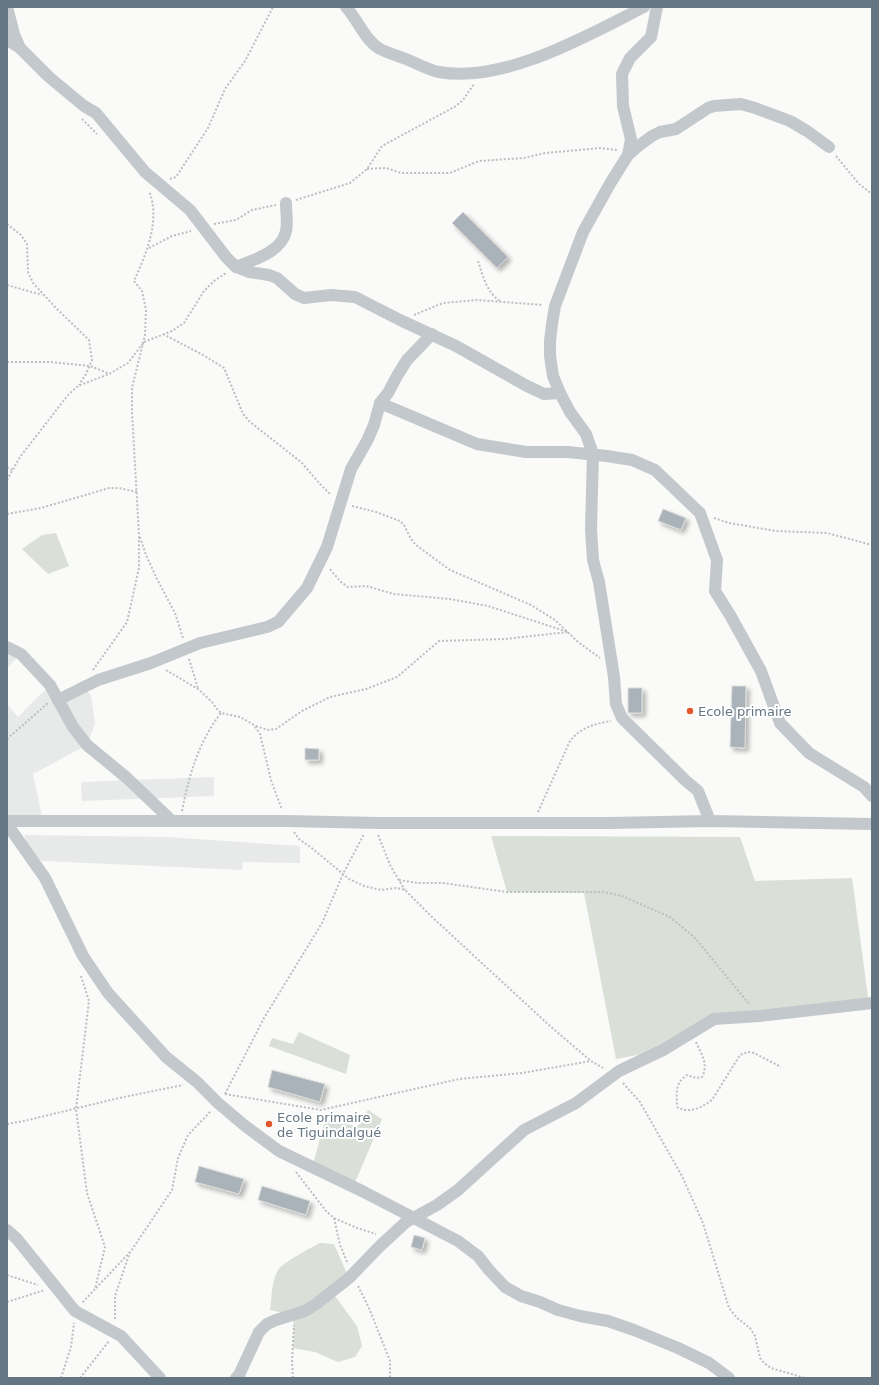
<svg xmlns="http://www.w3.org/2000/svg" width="879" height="1385" viewBox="0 0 879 1385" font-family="'DejaVu Sans',sans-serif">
  <defs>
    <filter id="shadow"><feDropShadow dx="3.5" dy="3.5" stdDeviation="2" flood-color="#0004"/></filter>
  </defs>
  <rect width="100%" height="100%" fill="#fafaf8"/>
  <!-- built -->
  <g fill="#e8e9e9">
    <path d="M7,647L21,654L7,668Z"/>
    <path d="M78,683L91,695L95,724L87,745L33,774L43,821H7V704L18,717L50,685L58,700Z"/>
    <path d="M214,777V796L82,801L81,782Z"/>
    <path d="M24,835L166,837L300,846V863L243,862L242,870L43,861L34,858Z"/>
  </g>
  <!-- green -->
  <g fill="#dadfd7">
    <path d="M56,533L69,566L48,574L22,549L42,535Z"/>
    <path d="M491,836L740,837L755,881L852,878L869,1004L714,1019L663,1050L616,1059L584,893L507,892Z"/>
    <path d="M299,1032L350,1055L346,1074L269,1046L272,1038L293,1044Z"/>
    <path d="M368,1110L382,1119L354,1185L313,1164L325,1121L358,1126Z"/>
    <path d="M320,1243L334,1244L349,1278L332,1292L357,1326L362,1346L355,1357L338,1362L315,1352L293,1348L294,1336L293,1315L270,1310C272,1298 271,1282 278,1270C284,1262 310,1248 320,1243Z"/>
  </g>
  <!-- building -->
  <g fill="#aab3b9" stroke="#dcdcda" filter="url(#shadow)">
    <path d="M463,212L508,257L497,268L452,223Z"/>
    <path d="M663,509L686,518L681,530L658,521Z"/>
    <path d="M732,686H746L745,748L730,747Z"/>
    <rect x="628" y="688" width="14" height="25"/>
    <path d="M305,748L319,749V760H305Z"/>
    <path d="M272,1070L325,1084L320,1102L268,1087Z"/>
    <path d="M199,1166L244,1179L239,1194L195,1182Z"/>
    <path d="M262,1186L310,1201L306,1215L258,1200Z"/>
    <path d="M414,1235L425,1238L422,1250L411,1247Z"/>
  </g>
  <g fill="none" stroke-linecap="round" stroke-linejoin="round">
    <!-- path -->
    <g stroke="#bbbfc2" stroke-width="2" stroke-dasharray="2 2" stroke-linecap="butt">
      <path d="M82,119L97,134"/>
      <path d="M836,156L859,184L872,194"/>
      <path d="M367,169L386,168L401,173H450L479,161L524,158L545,153L601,148L617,150"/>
      <path d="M170,179L176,177L208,128L225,89L245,61L273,7"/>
      <path d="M296,200L350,183L367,169L382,146L456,106L463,100L474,84"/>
      <path d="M7,224L21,235L27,244L28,272L33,283L56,308L89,340L92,360L86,374L79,385"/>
      <path d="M214,224L236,220L252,210L276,205"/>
      <path d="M149,248L172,236L191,231"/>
      <path d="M478,261C483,276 487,293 500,301"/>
      <path d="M7,285L42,295"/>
      <path d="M414,315L443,303L477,300L543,305"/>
      <path d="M163,334L203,355L224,368L243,414L250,422L301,462L320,484L331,495"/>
      <path d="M7,362H50L90,366L108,373"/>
      <path d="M7,467L12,470"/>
      <path d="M7,480L20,457L68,395L78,386L109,374L128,363L144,342L172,331L184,323L204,291L214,281L226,273"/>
      <path d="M352,506L376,512L400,521L404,525L411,539L416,545L450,570L531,605L555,620L578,642L600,658"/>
      <path d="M7,514L41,508L109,488H119L137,492"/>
      <path d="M714,518L729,523L776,531L827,533L872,545"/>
      <path d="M140,537L146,555L157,579L175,613L183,638"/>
      <path d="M189,659L198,688"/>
      <path d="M93,670L127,622L139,568V535L132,412V388L145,335L146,310L142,291L134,281C146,254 161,220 149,191"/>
      <path d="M166,670L198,689L212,702L217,709L221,713L240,717L254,725L260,734L271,780L282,810"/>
      <path d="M256,726L268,730L276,729L302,711L330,697L366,689L397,677L439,641L505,639L568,632L488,606L450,599L394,594L366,586L348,587L341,582L329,568"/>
      <path d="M7,739L48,703"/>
      <path d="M182,811C189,775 199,741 221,713"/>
      <path d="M538,812L570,741C581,727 595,724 611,721"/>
      <path d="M294,832L299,839L313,849L349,879L364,886L381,890L397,888L405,890L432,917L550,1026L591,1061L603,1068"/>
      <path d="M378,835L391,867L405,890"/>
      <path d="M399,880L418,883H443L507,892H603L622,896L670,917L695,938L750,1005"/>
      <path d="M81,976L89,1001L76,1109L87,1193L105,1247L95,1289L82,1303"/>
      <path d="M696,1042C701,1054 709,1064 702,1077L696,1078L687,1075C674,1084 677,1093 677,1107C689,1114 701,1108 712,1100L740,1055L748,1052L754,1053L781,1067"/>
      <path d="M623,1083L640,1102L682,1176L703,1223L729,1308L737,1318L750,1328L755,1336L760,1358L764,1363L771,1368L805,1378"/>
      <path d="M225,1094L321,1110L459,1079L522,1073L591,1061"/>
      <path d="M225,1094L264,1018L322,923L343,874L364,834"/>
      <path d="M7,1124L24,1121L119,1098L183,1085"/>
      <path d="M296,1172L326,1211L334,1218L357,1228L376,1234"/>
      <path d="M334,1218L340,1245L348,1264"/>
      <path d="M7,1275L38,1285"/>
      <path d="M358,1286L369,1308L390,1361V1378"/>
      <path d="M96,1288L131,1251L172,1190L178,1158L188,1135L211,1111"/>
      <path d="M7,1302L45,1290"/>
      <path d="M115,1319V1296L130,1252"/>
      <path d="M61,1378L71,1347L74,1323"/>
      <path d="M80,1378L109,1341"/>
      <path d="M293,1378L292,1360L294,1325"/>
    </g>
    <!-- minor -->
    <g stroke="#c3c8cc" stroke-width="12">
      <path d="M7,7L14,34L20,48"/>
      <path d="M346,7C358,20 364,39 380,49C388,53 398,56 406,59C416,63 428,70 439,72C504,84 588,35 644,7"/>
      <path d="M7,40L20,48L49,77L84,106L96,113L145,172L190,210L226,257L236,267L249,272L269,275L277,278L295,294L304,298L331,295L355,297L400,320L456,346L527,386L544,394L560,393"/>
      <path d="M628,155L631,139L623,106L622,74L630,58L651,37L657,7"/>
      <path d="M236,267C253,260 282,252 286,231C288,223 286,212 286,203"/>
      <path d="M380,403L477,444L526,452H568L607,456L632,460L655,470L700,513L717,560L715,591L730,615L761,671L780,723L809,753L864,787L872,796"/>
      <path d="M7,647L21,654L50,685L73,727L87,745L127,778L172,821"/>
      <path d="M58,700L98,680L151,663L200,643L267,627L278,622L307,588L327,547L351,469L367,441L374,425L380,403L388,393L397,376L407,360L432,334"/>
      <path d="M7,821H286L378,823H609L710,821L872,824"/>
      <path d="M710,821L698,791L685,780L622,718L616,704L614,677L599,582L593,560L591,529L593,454L586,434L570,412L560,393L553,376L550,356V341L552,324L555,306L583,232L611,182L628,155L637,147L652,136L660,132L676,129L708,108L714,106L741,104L755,108L790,121L807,131L829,147"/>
      <path d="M7,824L45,878L83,956L108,993L166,1057L197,1082L218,1103L244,1125L279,1151L362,1191L458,1241L478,1256L489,1270L505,1287L521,1296L540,1302L558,1310L580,1316L608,1321L634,1330L678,1348L709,1363L729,1378"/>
      <path d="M7,1230L17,1239L75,1311L121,1336L160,1378"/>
      <path d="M236,1378L239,1375L259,1332L267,1324L276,1320L305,1311L316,1304L349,1278L380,1246L406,1222L437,1205L458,1190L524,1130L576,1103L619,1071L663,1050L714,1019L760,1016L872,1003"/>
    </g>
  </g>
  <!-- markers -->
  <g fill="#e4572e" stroke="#fff" stroke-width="1.5">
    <circle cx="690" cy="711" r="4"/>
    <circle cx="269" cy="1124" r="4"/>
  </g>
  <g text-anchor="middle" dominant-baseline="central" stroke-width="4" stroke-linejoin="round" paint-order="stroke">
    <!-- poi labels -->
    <g font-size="13" fill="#657683" stroke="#fff" text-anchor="start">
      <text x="698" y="711">Ecole primaire</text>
      <text x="277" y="1117">Ecole primaire<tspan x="277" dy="15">de Tiguindalgué</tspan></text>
    </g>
  </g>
  <!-- border -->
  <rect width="879" height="1385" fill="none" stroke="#657683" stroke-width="16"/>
</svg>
